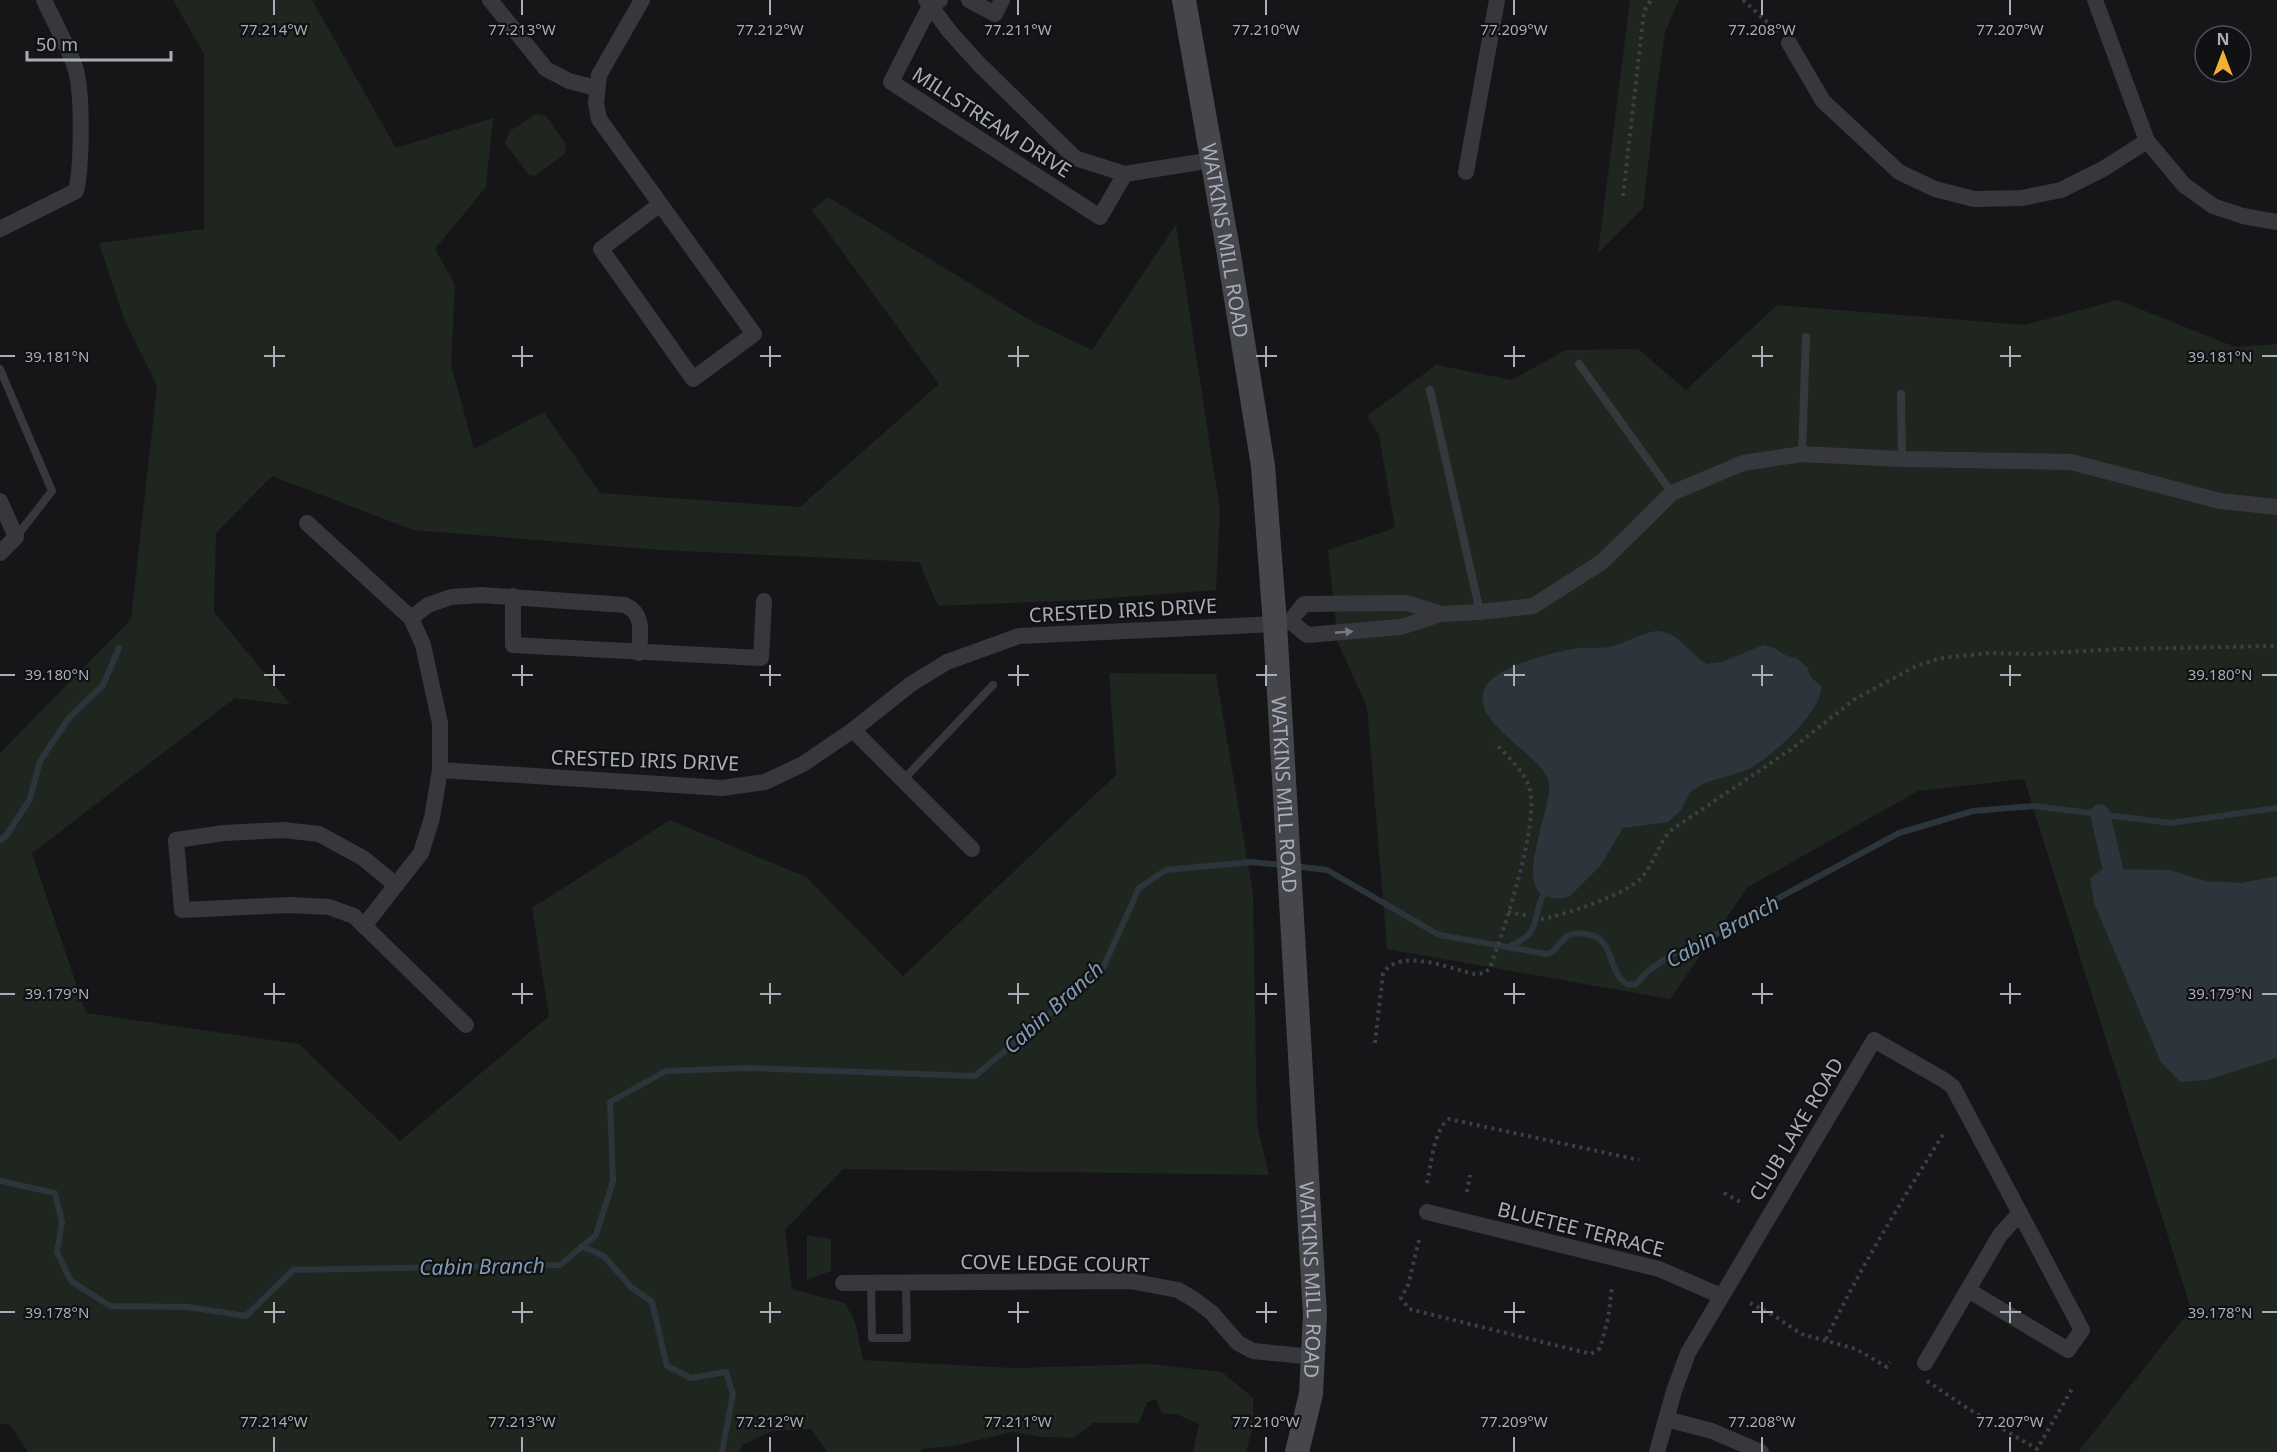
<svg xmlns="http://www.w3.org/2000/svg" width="2277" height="1452" viewBox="0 0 2277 1452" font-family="'Noto Sans',sans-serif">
  <rect width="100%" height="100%" fill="#161618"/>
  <!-- green -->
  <g fill="#1e261f">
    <path d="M173,0H312L396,148L493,118L486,187L435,249L455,285L451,365L474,449L544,412L600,493L800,507L939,384L812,210L828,197L1033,322L1092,350L1176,225L1220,511L1216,590L1084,600L938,606L919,562L660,550L413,530L272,476L216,533L214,612L291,705L235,698L32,853L86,1013L299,1044L400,1141L549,1016L532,908L670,820L806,877L903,976L1116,775L1109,673L1216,674L1253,894L1257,1124L1269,1175L843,1169L785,1230L792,1289L845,1303L855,1322L863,1360L1013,1368L1149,1364L1222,1372L1253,1398V1427L1246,1452H1193L1199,1424L1178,1415L1162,1413L1156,1399L1147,1402L1139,1423H1093L1074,1438L1042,1437L1012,1432L954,1446L922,1449L921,1452H827L811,1429L772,1431L742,1445L739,1452H28L9,1424H0V753L131,619L157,386L124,319L99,243L204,229V54Z"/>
    <path d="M1630,0H1679L1665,32L1657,88L1643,208L1598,253Z"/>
    <path d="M536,114L546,116L566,144L565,154L535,176L529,175L505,143L510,131Z"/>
    <path d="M2118,300L2235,347L2277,344V1452H2078L2191,1309L2024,779L1918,791L1748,887L1670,999L1387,949L1367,707L1338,643L1328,550L1395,528L1379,435L1367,416L1436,365L1512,380L1566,350L1638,349L1686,390L1777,305L2025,325Z"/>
    <path d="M807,1235L831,1239V1271L807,1280Z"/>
  </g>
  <!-- water -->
  <g fill="#2c353c">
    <path d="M1656,631C1679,631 1689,654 1707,664L1722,662L1763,645L1774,648L1787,656L1797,658L1808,668C1809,677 1815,681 1821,686C1825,709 1767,762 1746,770C1731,777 1712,778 1698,787L1690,792L1681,810L1668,822L1623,828L1601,865L1570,896C1564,899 1555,899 1548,897C1512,889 1553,807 1549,783C1544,754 1465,722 1486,686C1497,666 1559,650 1581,648C1592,647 1602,649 1613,646C1628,642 1640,634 1656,631Z"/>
    <path d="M2103,869L2170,870L2205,881L2241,883L2277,876V1058L2207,1080L2180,1082L2161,1062L2094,903L2090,878Z"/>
  </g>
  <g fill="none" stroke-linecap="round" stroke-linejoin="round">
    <!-- stream -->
    <g stroke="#2c353c" stroke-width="6">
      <path d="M0,840L6,836L30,799L40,761L69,718L103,685L119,648"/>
      <path d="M1293,866L1327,870L1439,935L1547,954C1559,951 1560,937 1572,934C1578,932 1584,934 1591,935C1615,941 1607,973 1628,985L1636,984L1648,971L1671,955L1697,946L1751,913L1899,833L1973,811L2034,806L2171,823L2277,808"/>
      <path d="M1510,946C1542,932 1531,922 1543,895"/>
      <path d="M0,1181L55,1193L62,1222L57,1252L71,1281L110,1306L188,1307L246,1316L293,1270L560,1265L596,1235L613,1181L610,1102L666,1071L751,1068L975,1076L1103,968L1139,888L1166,870L1251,862L1283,865"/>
      <path d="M581,1246L604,1256L631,1287L652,1302L667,1366L691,1378L726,1372L733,1394L722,1452"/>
    </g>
    <!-- canal -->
    <path stroke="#2c353c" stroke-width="20" d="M2100,814L2113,869"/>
    <!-- path -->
    <g stroke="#3d3f44" stroke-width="4" stroke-dasharray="3 4.5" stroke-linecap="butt">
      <path d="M1743,0L1778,32"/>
      <path d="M1623,196L1644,11L1651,0"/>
      <path d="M1508,912L1530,916"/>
      <path d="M1541,919C1560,917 1628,893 1640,879C1654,865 1657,846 1670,831L1790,750L1855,699L1916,666L1941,658L1989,653L2032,654L2120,649L2277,646"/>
      <path d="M1375,1043L1383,973C1401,947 1450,969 1475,974L1485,973L1490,968C1503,932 1541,821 1529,787C1523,770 1507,756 1495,743"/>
      <path d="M1427,1183C1431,1166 1434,1128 1449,1119L1639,1160"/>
      <path d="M1467,1192L1470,1175"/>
      <path d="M1724,1193L1742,1203"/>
      <path d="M1419,1240L1408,1285L1401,1298L1409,1309L1591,1354L1600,1348L1608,1319L1612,1287"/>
      <path d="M1750,1303L1773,1315L1801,1334L1856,1349L1887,1367L1890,1362"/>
      <path d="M1826,1339C1860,1268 1902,1200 1944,1133"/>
      <path d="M1927,1381L1967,1408L2037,1449L2072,1389"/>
    </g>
    <!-- lane -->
    <g stroke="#37383d" stroke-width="8">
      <path d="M1579,364L1672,493"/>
      <path d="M0,369L52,491L16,537"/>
      <path d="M1430,390L1480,612"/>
      <path d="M1901,394L1902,459"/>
      <path d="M1802,454L1806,337"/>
      <path d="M903,780L993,685"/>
      <path d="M871,1283L872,1338H907L906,1283"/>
    </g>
    <!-- street -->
    <g stroke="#37383d" stroke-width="16">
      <path d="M490,0L546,69L569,81L596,88"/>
      <path d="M642,0L599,75L596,103L599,119L754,334L693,379L601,249L659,205"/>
      <path d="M926,0L950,32L979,64L1075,158L1125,174L1212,160"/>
      <path d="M940,0L930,6L891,82L1100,217L1125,174"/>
      <path d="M969,0L995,14L1002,0"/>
      <path d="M2095,0L2147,141L2184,185L2213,206L2243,216L2277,222"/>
      <path d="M1789,43L1823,101L1899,172L1935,189L1974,199L2022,198L2061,190L2103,169L2147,141"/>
      <path d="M1466,172L1497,0"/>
      <path d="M0,229L76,191C82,166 83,91 75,67C67,44 54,22 44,0"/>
      <path d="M0,501L16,537L0,553"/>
      <path d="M307,523L411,618L423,645L440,723V770L432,818L421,853L364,926"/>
      <path d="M513,596V645L761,658L764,601"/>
      <path d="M1441,614L1480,612L1533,606L1602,562L1672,493L1743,463L1802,454L1902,459L2071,462L2220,501L2277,507"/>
      <path d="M411,618L428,605L451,597L481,595L625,605C645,614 640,634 639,653"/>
      <path d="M853,730L972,849"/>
      <path d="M440,770L722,788L765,782L803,764L853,730L911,684L947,662L1019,636L1275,624L1290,621L1304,604L1407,603L1441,614L1401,627L1307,635L1290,621"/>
      <path d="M396,885L363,858L319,834L283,830L224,833L176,840L182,910L289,905L329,907L354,916L466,1025"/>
      <path d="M1427,1212L1659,1269L1721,1296"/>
      <path d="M843,1283L1130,1281L1178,1290L1195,1300L1212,1313L1238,1343L1253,1351L1314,1357"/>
      <path d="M1925,1363L2000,1235L2020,1213"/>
      <path d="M1666,1419L1712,1431L1761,1452"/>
      <path d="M1657,1452L1674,1391L1688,1353L1874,1040L1944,1080L1953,1087L2082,1330L2068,1350L1968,1290"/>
    </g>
    <!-- secondary -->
    <path stroke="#45474d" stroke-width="24" id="s1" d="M1184,0L1229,255L1263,466L1275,624L1315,1315L1311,1394L1297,1452"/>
  </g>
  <!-- one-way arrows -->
  <defs><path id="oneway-solid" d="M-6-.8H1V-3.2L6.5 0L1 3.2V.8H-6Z" transform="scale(1.5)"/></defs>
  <use fill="#757881" href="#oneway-solid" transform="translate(1344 632) rotate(-5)"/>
  <!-- ticks -->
  <path fill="none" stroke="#a8adb8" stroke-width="2" d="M274,0V15M522,0V15M770,0V15M1018,0V15M1266,0V15M1514,0V15M1762,0V15M2010,0V15M274,346V367M522,346V367M770,346V367M1018,346V367M1266,346V367M1514,346V367M1762,346V367M2010,346V367M0,356H15M264,356H285M512,356H533M760,356H781M1008,356H1029M1256,356H1277M1504,356H1525M1752,356H1773M2000,356H2021M2262,356H2277M274,665V686M522,665V686M770,665V686M1018,665V686M1266,665V686M1514,665V686M1762,665V686M2010,665V686M0,675H15M264,675H285M512,675H533M760,675H781M1008,675H1029M1256,675H1277M1504,675H1525M1752,675H1773M2000,675H2021M2262,675H2277M274,983V1004M522,983V1004M770,983V1004M1018,983V1004M1266,983V1004M1514,983V1004M1762,983V1004M2010,983V1004M0,994H15M264,994H285M512,994H533M760,994H781M1008,994H1029M1256,994H1277M1504,994H1525M1752,994H1773M2000,994H2021M2262,994H2277M274,1302V1323M522,1302V1323M770,1302V1323M1018,1302V1323M1266,1302V1323M1514,1302V1323M1762,1302V1323M2010,1302V1323M0,1312H15M264,1312H285M512,1312H533M760,1312H781M1008,1312H1029M1256,1312H1277M1504,1312H1525M1752,1312H1773M2000,1312H2021M2262,1312H2277M274,1437V1452M522,1437V1452M770,1437V1452M1018,1437V1452M1266,1437V1452M1514,1437V1452M1762,1437V1452M2010,1437V1452"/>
  <g text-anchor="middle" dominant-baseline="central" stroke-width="4.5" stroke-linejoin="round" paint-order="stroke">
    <!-- street labels -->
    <g font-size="20" fill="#a8adb8" stroke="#111113">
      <text transform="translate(992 122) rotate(33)">MILLSTREAM DRIVE</text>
      <text stroke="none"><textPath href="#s1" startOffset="244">WATKINS MILL ROAD</textPath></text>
      <text transform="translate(1123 610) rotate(-3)">CRESTED IRIS DRIVE</text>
      <text transform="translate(645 760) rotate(2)">CRESTED IRIS DRIVE</text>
      <text stroke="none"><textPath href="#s1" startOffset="802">WATKINS MILL ROAD</textPath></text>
      <text transform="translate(1796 1129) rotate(-59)">CLUB LAKE ROAD</text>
      <text transform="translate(1581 1229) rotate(14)">BLUETEE TERRACE</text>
      <text transform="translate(1055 1263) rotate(1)">COVE LEDGE COURT</text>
      <text stroke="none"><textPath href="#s1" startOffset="1288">WATKINS MILL ROAD</textPath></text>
    </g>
    <!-- water labels -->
    <g font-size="21" font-style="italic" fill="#7f9bb3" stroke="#111113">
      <text transform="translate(1722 931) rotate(-29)">Cabin Branch</text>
      <text transform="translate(1053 1007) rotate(-42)">Cabin Branch</text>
      <text transform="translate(482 1266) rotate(-1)">Cabin Branch</text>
    </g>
  </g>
  <g font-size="15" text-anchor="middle" fill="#a8adb8" stroke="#111113" stroke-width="4.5" stroke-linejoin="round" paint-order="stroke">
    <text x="274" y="35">77.214°W</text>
    <text x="522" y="35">77.213°W</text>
    <text x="770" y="35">77.212°W</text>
    <text x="1018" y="35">77.211°W</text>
    <text x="1266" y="35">77.210°W</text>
    <text x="1514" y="35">77.209°W</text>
    <text x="1762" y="35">77.208°W</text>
    <text x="2010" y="35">77.207°W</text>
    <text x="57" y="362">39.181°N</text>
    <text x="2220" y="362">39.181°N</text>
    <text x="57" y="680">39.180°N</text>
    <text x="2220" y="680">39.180°N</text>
    <text x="57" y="999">39.179°N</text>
    <text x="2220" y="999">39.179°N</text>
    <text x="57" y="1318">39.178°N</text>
    <text x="2220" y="1318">39.178°N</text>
    <text x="274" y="1427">77.214°W</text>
    <text x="522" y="1427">77.213°W</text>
    <text x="770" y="1427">77.212°W</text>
    <text x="1018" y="1427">77.211°W</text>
    <text x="1266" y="1427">77.210°W</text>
    <text x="1514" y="1427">77.209°W</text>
    <text x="1762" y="1427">77.208°W</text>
    <text x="2010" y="1427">77.207°W</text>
  </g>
  <!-- north arrow -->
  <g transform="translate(2223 54)"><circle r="28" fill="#111113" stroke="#4d4f55" stroke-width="1.5"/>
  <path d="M0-4.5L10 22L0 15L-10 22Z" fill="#f2b134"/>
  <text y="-9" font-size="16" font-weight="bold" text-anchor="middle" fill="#a8adb8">N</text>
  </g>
  <!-- scale -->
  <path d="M27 51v9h144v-9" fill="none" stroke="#a8adb8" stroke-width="3"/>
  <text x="36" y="51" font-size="18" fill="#a8adb8" stroke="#111113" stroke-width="4.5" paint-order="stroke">50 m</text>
</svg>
